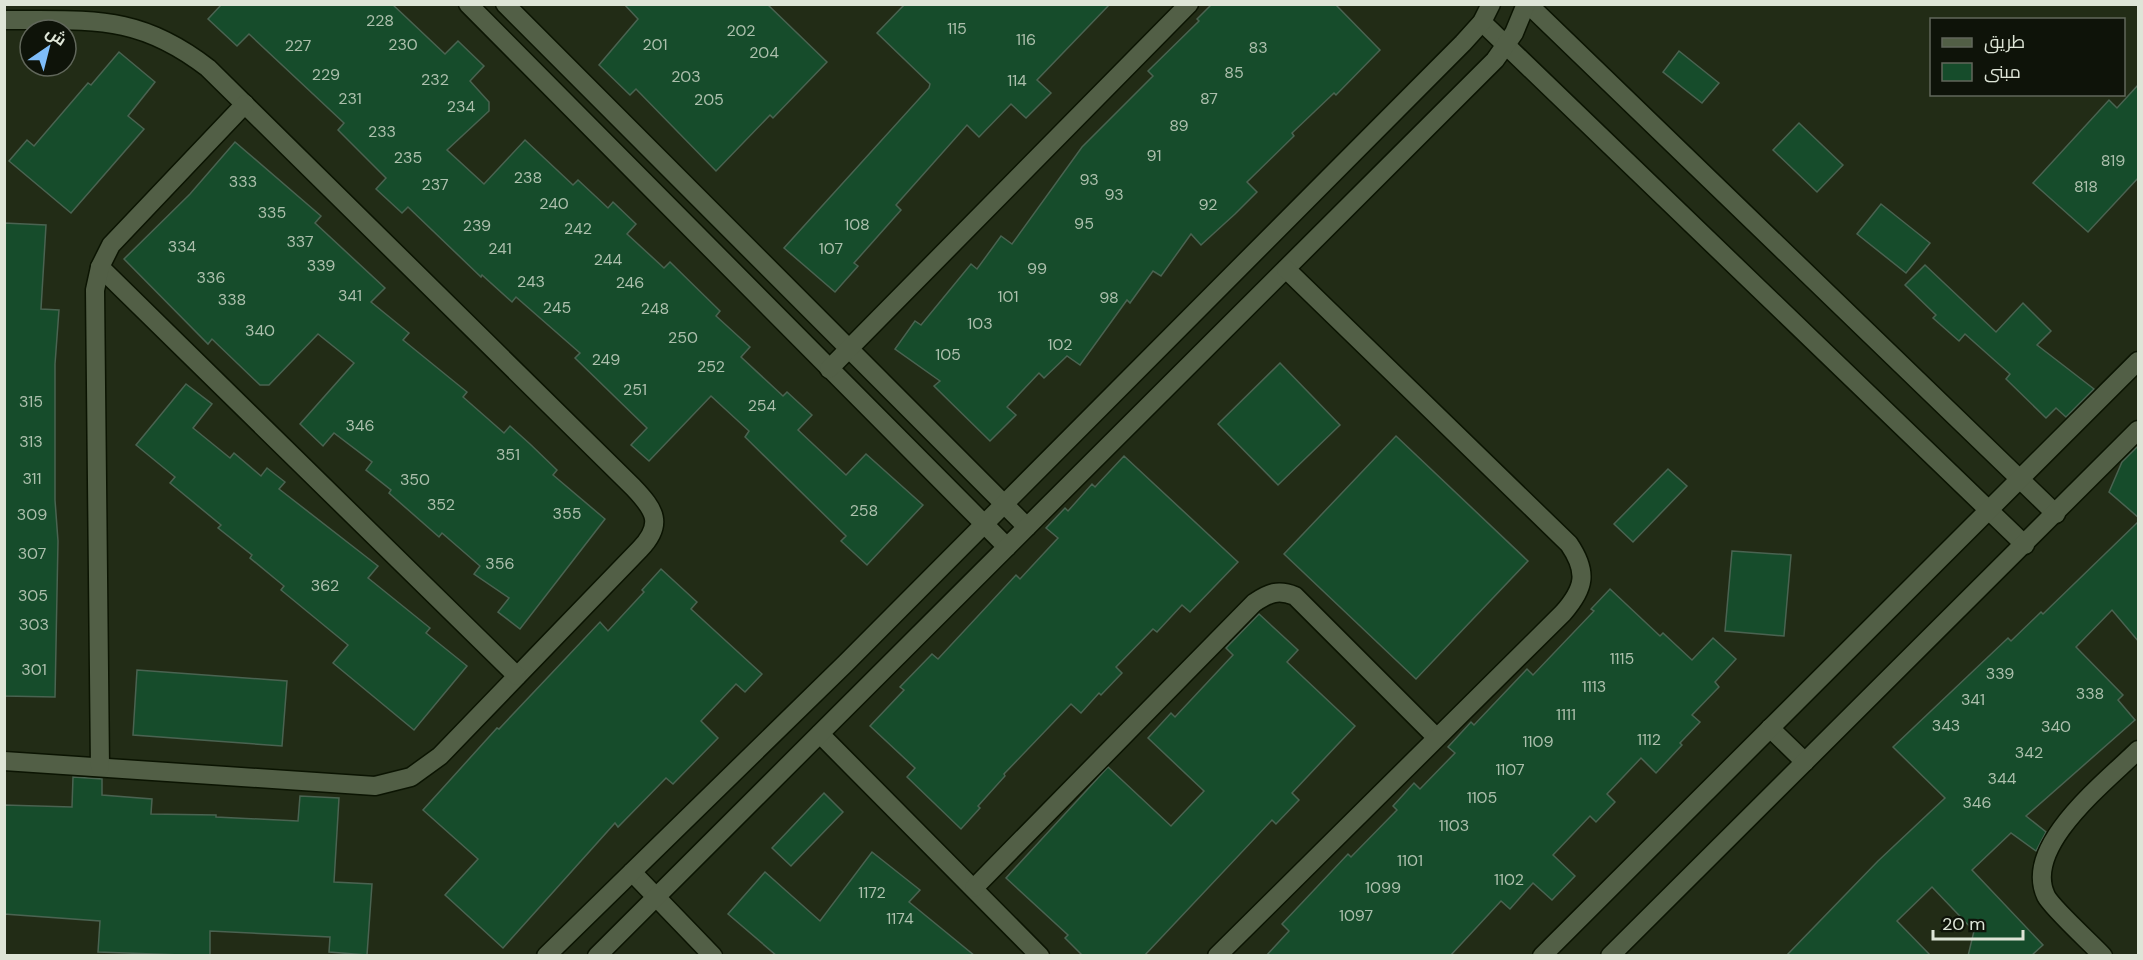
<svg xmlns="http://www.w3.org/2000/svg" width="2143" height="960" viewBox="0 0 2143 960" font-family="'DM Sans',Cairo,sans-serif">
  <rect width="100%" height="100%" fill="#222c16"/>
  <!-- building -->
  <g fill="#164c2b" stroke="#4a6351" stroke-width="1.5">
    <path d="M222,4H392L445,54L458,41L484,66L470,81L489,102V111L447,150L484,184L525,140L573,185L578,180L608,208L613,202L636,224L627,234L664,268L670,262L720,311L716,316L750,347L741,357L783,396L787,392L812,415L798,430L846,475L866,454L923,505L867,565L841,541L846,536L745,437L749,431L711,396L649,461L631,445L647,428L575,358L580,353L516,297L512,302L482,275L481,277L408,207L402,213L376,189L386,178L338,130L344,123L249,34L237,46L208,19Z"/>
    <path d="M624,4H767L827,62L773,118L770,115L716,171L636,89L630,95L599,65L638,19Z"/>
    <path d="M905,4H1110L1037,80L1051,93L1026,118L1011,104L979,137L967,125L896,205L901,210L854,263L858,266L835,292L784,248L929,88L930,84L877,33Z"/>
    <path d="M1212,4H1335L1380,50L1336,95L1334,93L1292,133L1294,136L1247,182L1257,192L1235,214L1201,245L1191,234L1161,276L1153,271L1130,303L1127,300L1080,365L1067,356L1044,378L1039,373L1007,407L1016,415L990,441L934,386L940,381L895,349L915,321L921,325L971,264L977,269L1001,236L1012,244L1082,147L1153,76L1148,71L1199,21L1197,19Z"/>
    <path d="M1679,51L1719,83L1702,103L1663,72Z"/>
    <path d="M119,52L155,82L128,116L144,129L71,213L9,161L27,140L34,146L88,83L91,85Z"/>
    <path d="M2139,84V177L2088,232L2033,183L2109,100L2117,108Z"/>
    <path d="M1799,123L1843,165L1817,192L1773,150Z"/>
    <path d="M235,142L321,216L315,223L385,288L371,302L409,333L403,340L467,392L463,397L504,433L510,426L530,444L557,470L553,475L605,519L520,629L498,612L509,598L474,574L480,566L442,533L439,537L389,493L391,490L366,470L372,462L334,433L323,446L300,424L354,363L318,334L269,385H260L212,339L208,344L124,259L190,194Z"/>
    <path d="M1881,204L1930,243L1906,273L1857,234Z"/>
    <path d="M4,223L46,225L41,309L59,310L55,364V500L58,541L55,697L4,696Z"/>
    <path d="M1925,265L1996,332L2023,303L2051,331L2037,345L2094,389L2066,417L2056,408L2046,418L2006,379L2010,374L1965,334L1959,341L1933,318L1936,315L1905,285Z"/>
    <path d="M1280,363L1340,425L1278,485L1218,424Z"/>
    <path d="M186,384L212,404L193,428L230,458L234,453L261,476L267,468L285,482L279,489L378,566L368,578L430,628L426,633L467,666L414,730L333,663L348,645L281,590L284,586L250,558L252,555L218,528L221,525L170,483L175,477L136,445Z"/>
    <path d="M1396,436L1528,561L1416,679L1284,554Z"/>
    <path d="M2139,445V518L2109,492L2122,462Z"/>
    <path d="M1124,456L1238,562L1190,612L1182,605L1157,632L1153,629L1116,667L1122,673L1101,695L1099,693L1081,713L1071,704L1004,774L1005,776L978,806L980,808L961,829L907,777L915,768L870,726L904,690L900,687L932,654L938,659L1016,575L1020,579L1058,538L1046,528L1065,508L1068,511L1092,484L1095,487Z"/>
    <path d="M1668,469L1687,486L1633,542L1614,524Z"/>
    <path d="M2139,521V642L2112,610L2076,647L2123,695L2118,700L2135,720L2026,816L2046,832L2036,851L2011,833L1972,870L2043,945L2031,956H1968L1974,931L1932,887L1897,921L1931,956H1786L1878,861L1945,798L1893,747L2008,638L2011,641L2041,612L2043,614Z"/>
    <path d="M1732,551L1791,555L1784,636L1725,631Z"/>
    <path d="M661,569L697,602L691,609L762,674L745,692L736,684L701,721L718,738L673,784L666,778L618,827L615,823L503,948L445,895L478,859L423,810L497,728L499,729L600,622L608,631L644,592L642,590Z"/>
    <path d="M1610,589L1660,636L1663,633L1692,660L1713,638L1736,659L1715,682L1719,687L1692,715L1700,722L1680,743L1682,745L1656,773L1641,758L1607,794L1615,802L1596,822L1590,816L1553,855L1575,876L1552,900L1533,883L1510,909L1501,901L1450,956H1266L1289,931L1282,924L1348,854L1351,857L1397,810L1393,806L1414,783L1420,789L1455,753L1448,747L1471,722L1474,725L1527,669L1533,675L1594,611L1591,609Z"/>
    <path d="M1259,614L1298,650L1287,662L1355,726L1292,793L1299,800L1276,824L1272,820L1144,956H1083L1065,938L1068,935L1006,878L1108,767L1171,826L1204,791L1148,738L1171,713L1175,717L1233,655L1226,648Z"/>
    <path d="M137,670L287,681L282,746L133,735Z"/>
    <path d="M73,777L102,779V795L152,799L151,814L216,815V817L298,821L300,796L339,798L334,882L372,884L367,955L329,952L330,937L210,931V956L98,952L100,921L4,914V805L72,807Z"/>
    <path d="M824,793L843,812L791,866L772,848Z"/>
    <path d="M872,852L920,890L909,902L975,956H777L728,914L765,872L820,921Z"/>
  </g>
  <g fill="none" stroke-linecap="round" stroke-linejoin="round">
    <defs>
      <g id="minor">
        <path d="M468,4L1007,547"/>
        <path d="M505,4L1027,527"/>
        <path d="M1528,4L2056,514"/>
        <path d="M4,20C90,21 137,13 208,68L633,487C655,510 664,524 640,549L440,756L411,777L375,786L4,761"/>
        <path d="M1482,22L2025,545"/>
        <path d="M100,267L517,676"/>
        <path d="M829,369L1189,4"/>
        <path d="M1770,728L1805,762"/>
        <path d="M820,734L1040,956"/>
        <path d="M100,767L95,290L100,267L111,245L245,104"/>
        <path d="M632,872L713,956"/>
        <path d="M974,888L1254,603C1269,593 1278,589 1295,596L1436,737"/>
        <path d="M546,956L846,663L1463,43L1482,22L1491,4"/>
        <path d="M597,956L1495,60L1514,33L1526,4"/>
        <path d="M1217,956L1563,613C1585,588 1588,572 1569,544L1286,269"/>
        <path d="M1542,956L2138,361"/>
        <path d="M1610,956L2138,430"/>
        <path d="M2103,956C2092,944 2052,908 2046,896C2022,846 2107,781 2138,750"/>
      </g>
    </defs>
    <!-- minor casing -->
    <use href="#minor" stroke="#0b1402" stroke-width="21"/>
    <!-- minor -->
    <use href="#minor" stroke="#525f46" stroke-width="18"/>
  </g>
  <g text-anchor="middle" dominant-baseline="central" stroke-width="4.5" stroke-linejoin="round" paint-order="stroke">
    <!-- number labels -->
    <g font-size="16" fill="#acbfac">
      <text x="380" y="20">228</text>
      <text x="957" y="28">115</text>
      <text x="741" y="30">202</text>
      <text x="1026" y="39">116</text>
      <text x="403" y="44">230</text>
      <text x="655" y="44">201</text>
      <text x="298" y="45">227</text>
      <text x="1258" y="47">83</text>
      <text x="764" y="52">204</text>
      <text x="1234" y="72">85</text>
      <text x="326" y="74">229</text>
      <text x="686" y="76">203</text>
      <text x="435" y="79">232</text>
      <text x="1017" y="80">114</text>
      <text x="350" y="98">231</text>
      <text x="1209" y="98">87</text>
      <text x="709" y="99">205</text>
      <text x="461" y="106">234</text>
      <text x="1179" y="125">89</text>
      <text x="382" y="131">233</text>
      <text x="1154" y="155">91</text>
      <text x="408" y="157">235</text>
      <text x="2113" y="160">819</text>
      <text x="528" y="177">238</text>
      <text x="1089" y="179">93</text>
      <text x="243" y="181">333</text>
      <text x="435" y="184">237</text>
      <text x="2086" y="186">818</text>
      <text x="1114" y="194">93</text>
      <text x="554" y="203">240</text>
      <text x="1208" y="204">92</text>
      <text x="272" y="212">335</text>
      <text x="1084" y="223">95</text>
      <text x="857" y="224">108</text>
      <text x="477" y="225">239</text>
      <text x="578" y="228">242</text>
      <text x="300" y="241">337</text>
      <text x="182" y="246">334</text>
      <text x="500" y="248">241</text>
      <text x="831" y="248">107</text>
      <text x="608" y="259">244</text>
      <text x="321" y="265">339</text>
      <text x="1037" y="268">99</text>
      <text x="211" y="277">336</text>
      <text x="531" y="281">243</text>
      <text x="630" y="282">246</text>
      <text x="350" y="295">341</text>
      <text x="1008" y="296">101</text>
      <text x="1109" y="297">98</text>
      <text x="232" y="299">338</text>
      <text x="557" y="307">245</text>
      <text x="655" y="308">248</text>
      <text x="980" y="323">103</text>
      <text x="260" y="330">340</text>
      <text x="683" y="337">250</text>
      <text x="1060" y="344">102</text>
      <text x="948" y="354">105</text>
      <text x="606" y="359">249</text>
      <text x="711" y="366">252</text>
      <text x="635" y="389">251</text>
      <text x="31" y="401">315</text>
      <text x="762" y="405">254</text>
      <text x="360" y="425">346</text>
      <text x="31" y="441">313</text>
      <text x="508" y="454">351</text>
      <text x="32" y="478">311</text>
      <text x="415" y="479">350</text>
      <text x="441" y="504">352</text>
      <text x="864" y="510">258</text>
      <text x="567" y="513">355</text>
      <text x="32" y="514">309</text>
      <text x="32" y="553">307</text>
      <text x="500" y="563">356</text>
      <text x="325" y="585">362</text>
      <text x="33" y="595">305</text>
      <text x="34" y="624">303</text>
      <text x="1622" y="658">1115</text>
      <text x="34" y="669">301</text>
      <text x="2000" y="673">339</text>
      <text x="1594" y="686">1113</text>
      <text x="2090" y="693">338</text>
      <text x="1973" y="699">341</text>
      <text x="1566" y="714">1111</text>
      <text x="1946" y="725">343</text>
      <text x="2056" y="726">340</text>
      <text x="1649" y="739">1112</text>
      <text x="1538" y="741">1109</text>
      <text x="2029" y="752">342</text>
      <text x="1510" y="769">1107</text>
      <text x="2002" y="778">344</text>
      <text x="1482" y="797">1105</text>
      <text x="1977" y="802">346</text>
      <text x="1454" y="825">1103</text>
      <text x="1410" y="860">1101</text>
      <text x="1509" y="879">1102</text>
      <text x="1383" y="887">1099</text>
      <text x="872" y="892">1172</text>
      <text x="1356" y="915">1097</text>
      <text x="900" y="918">1174</text>
    </g>
  </g>
  <!-- border -->
  <rect width="2143" height="960" fill="none" stroke="#dee5d7" stroke-width="12"/>
  <!-- legend -->
  <rect x="1930" y="18" width="195" height="78" fill="#0e1309" stroke="#61675b" stroke-width="1.5"/>
  <rect x="1942" y="38" width="30" height="9" fill="#525f46" stroke="#61675b" stroke-width="1.5"/>
  <text x="1984" y="48" font-size="18" fill="#dee5d7">طريق</text>
  <rect x="1942" y="63" width="30" height="18" fill="#164c2b" stroke="#61675b" stroke-width="1.5"/>
  <text x="1984" y="78" font-size="18" fill="#dee5d7">مبنى</text>
  <!-- north arrow -->
  <g transform="translate(48 48) rotate(35)"><circle r="28" fill="#0e1309" stroke="#61675b" stroke-width="1.5"/>
  <path d="M0-4.5L10 22L0 15L-10 22Z" fill="#7ebdf9"/>
  <text y="-9" font-size="16" font-weight="bold" text-anchor="middle" fill="#dee5d7">ش</text>
  </g>
  <!-- scale -->
  <path d="M1933 930v9h90v-9" fill="none" stroke="#dee5d7" stroke-width="3"/>
  <text x="1942" y="930" font-size="18" fill="#dee5d7" stroke="#0e1309" stroke-width="4.5" paint-order="stroke">20 m</text>
</svg>
